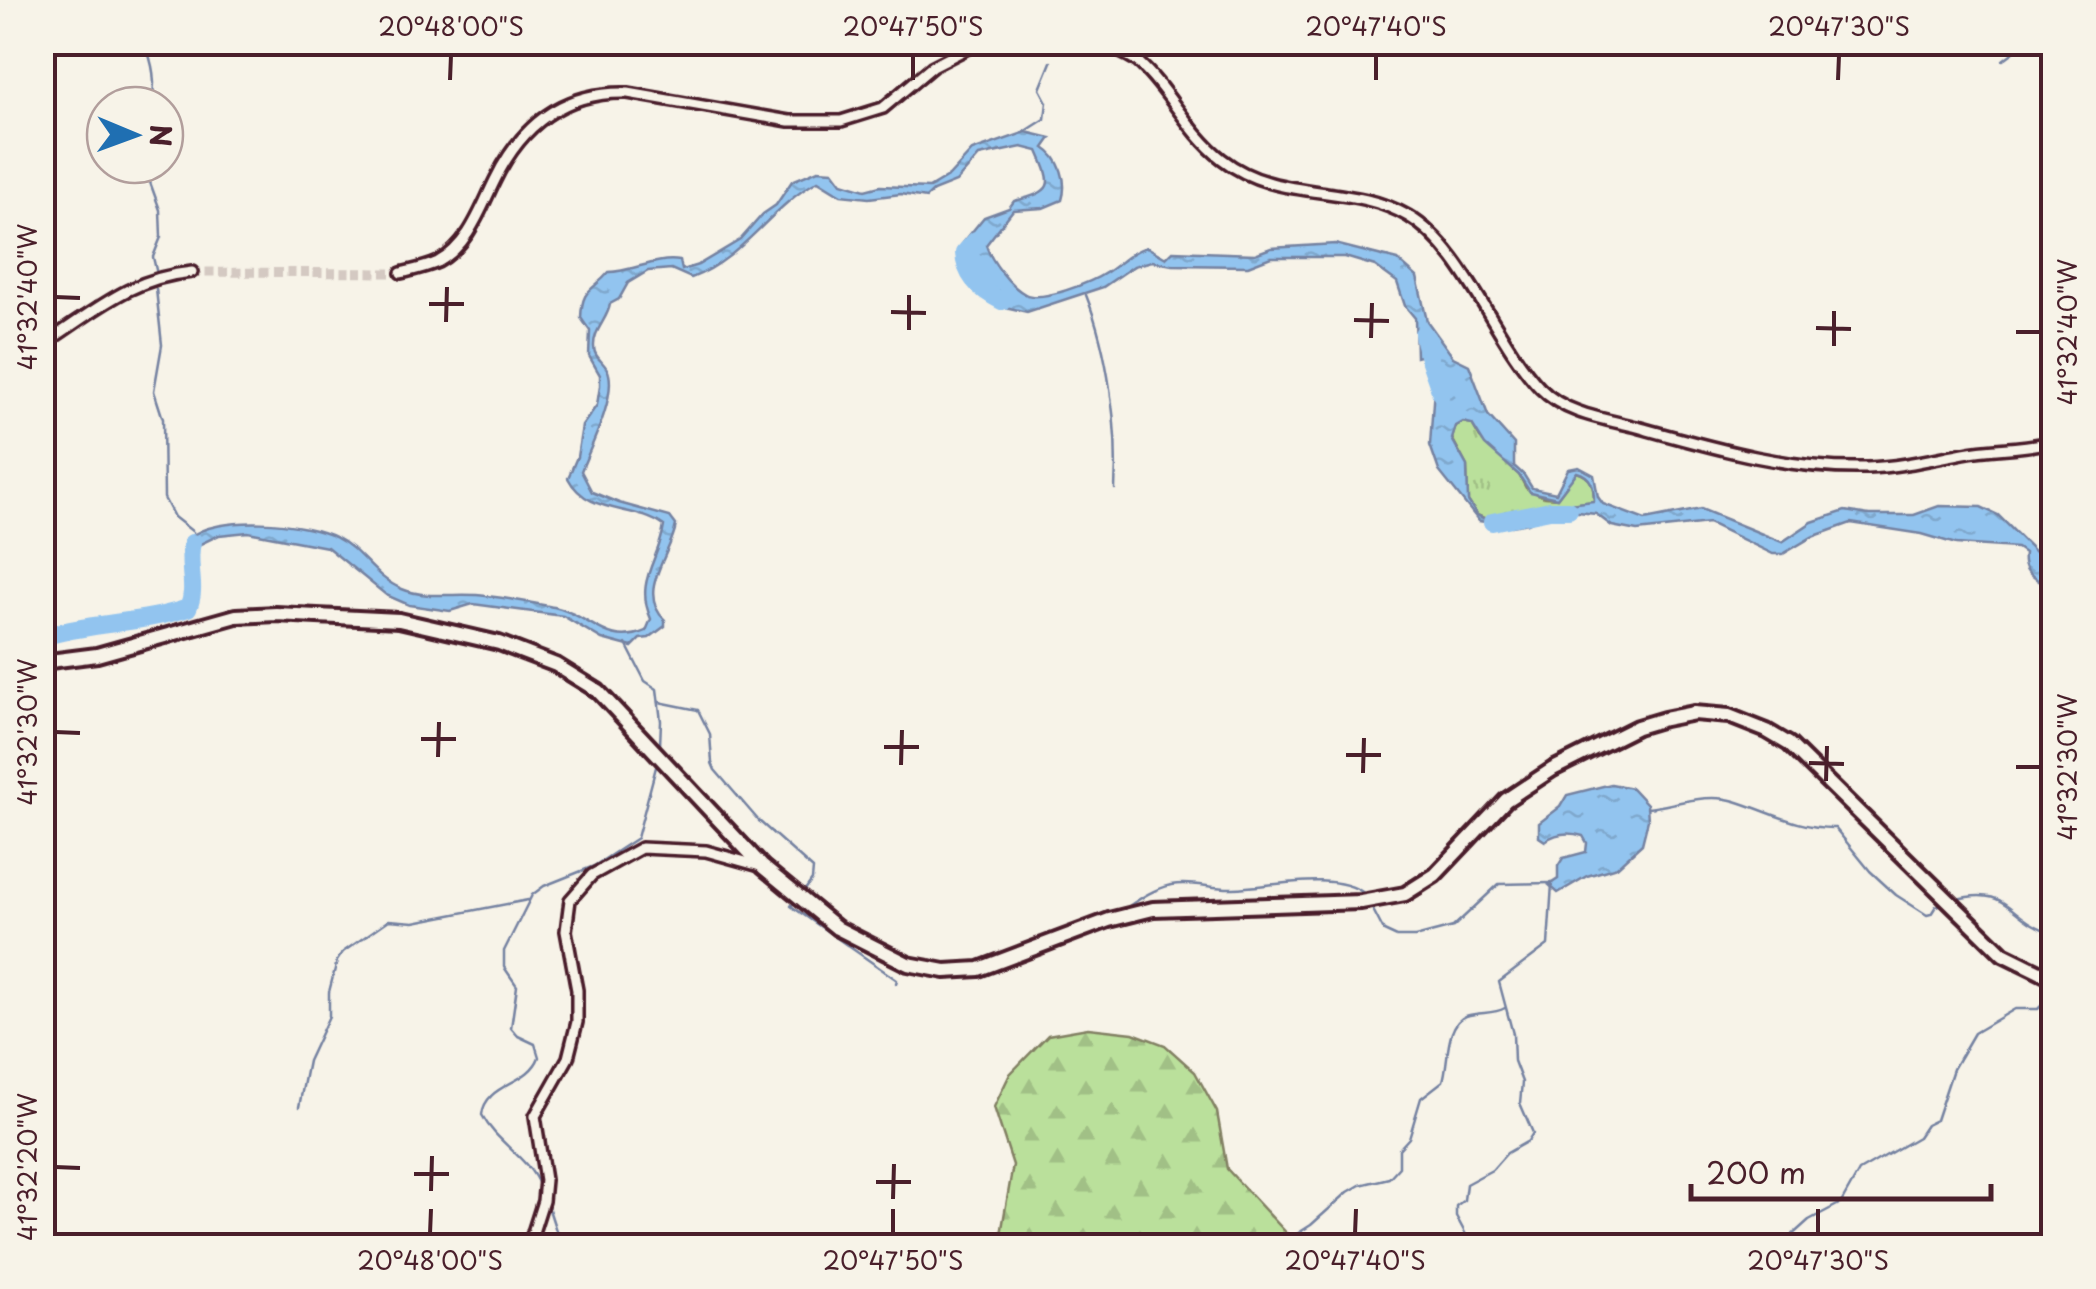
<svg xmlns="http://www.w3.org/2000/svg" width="2096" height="1289" viewBox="0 0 2096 1289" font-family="'Playpen Sans',sans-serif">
  <defs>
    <pattern id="grass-tufts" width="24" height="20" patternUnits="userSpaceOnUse" patternTransform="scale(2.5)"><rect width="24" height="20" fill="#bae09b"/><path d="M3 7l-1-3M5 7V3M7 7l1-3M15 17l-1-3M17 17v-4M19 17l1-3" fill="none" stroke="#a1c086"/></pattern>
    <pattern id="forest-firs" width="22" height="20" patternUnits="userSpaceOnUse" patternTransform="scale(2.5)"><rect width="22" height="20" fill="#bae09b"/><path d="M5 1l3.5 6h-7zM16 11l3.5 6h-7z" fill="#a1c086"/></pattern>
    <pattern id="water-ripples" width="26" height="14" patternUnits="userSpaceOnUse" patternTransform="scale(2.5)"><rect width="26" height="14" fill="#92c4ef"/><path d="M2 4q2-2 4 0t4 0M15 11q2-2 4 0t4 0" fill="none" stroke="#7fa8cd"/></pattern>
  </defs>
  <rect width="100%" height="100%" fill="#f7f3e8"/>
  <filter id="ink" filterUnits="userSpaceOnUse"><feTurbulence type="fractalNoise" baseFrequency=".01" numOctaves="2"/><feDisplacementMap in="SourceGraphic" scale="20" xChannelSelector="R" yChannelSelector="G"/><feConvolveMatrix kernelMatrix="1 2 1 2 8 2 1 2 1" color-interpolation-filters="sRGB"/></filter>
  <g filter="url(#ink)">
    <!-- grass -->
    <path fill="url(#grass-tufts)" stroke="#828063" stroke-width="2.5" d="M1463,422L1472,424L1480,438L1519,475L1526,488L1544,497L1557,498L1576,472C1592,476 1594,486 1594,501L1551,507L1537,515L1518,519H1486L1477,515L1468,501L1467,466L1452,438L1456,426Z"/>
    <!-- forest -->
    <path fill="url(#forest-firs)" stroke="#828063" stroke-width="2.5" d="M1088,1028L1133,1033L1165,1045L1195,1072L1217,1112L1227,1169L1292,1239L1289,1246H999L1013,1165L994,1107L1010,1074L1048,1035Z"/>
    <!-- water -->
    <g fill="url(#water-ripples)" stroke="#7582a1" stroke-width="2.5" fill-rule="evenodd">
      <path d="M1026,132L1051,138L1044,148C1060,158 1068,181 1062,200L1043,208L1013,210L986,245C991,261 1010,286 1025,294C1041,303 1092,282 1107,272C1121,263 1131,251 1147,247L1166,258L1173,251L1255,254L1271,248L1335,244L1398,260L1417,277L1427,321L1453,357L1469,365L1488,415L1514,444V466L1524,475L1532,488L1556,493L1568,469L1579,467L1594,475L1598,497L1603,504L1645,520L1701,509L1782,542L1812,522L1845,511L1869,515H1914L1939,506L1981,507L1998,515L2037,554L2053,583V592C2040,578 2021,577 2024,553L2017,548L1956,544L1922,534L1851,523L1812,537L1783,554H1773L1709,523L1637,531L1612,526L1596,514L1569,511L1549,513L1528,523L1512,526L1479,521L1439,471L1430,445L1436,359L1431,353L1416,357L1415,318L1405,306L1397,282L1375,266L1345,257H1271L1248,266L1172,265L1152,261L1134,266L1103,287L1027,312L1005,307L992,299L972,265L958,254V249L984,217L1009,208L1014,201C1054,191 1054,187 1038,151L1022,147L979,156L956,182L933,191L926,198L901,194L869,198L841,195L818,181C770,207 742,260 691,278L671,269L648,271L628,283L619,299L610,304C608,319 593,330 594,347C594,359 607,363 609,374C615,400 590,448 581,471L592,492L619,503L670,517L676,525C671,555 635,592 665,620V626L649,638L640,639L632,647L602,639L563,616L473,604L450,611L409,605L386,595L327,547L248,532L219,535L196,546L195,566L186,563L189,538C216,514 305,521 337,538C362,550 372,576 402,589C428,600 459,592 486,596C508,598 533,603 554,607C591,615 606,648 646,631L651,619C634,581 659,561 664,526C634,504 588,516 568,478L577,457L582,426L597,405L600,386V375L589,356L590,331L581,318C582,287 592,292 609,272C632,272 655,257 680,261L682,270L698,265L740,240L763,214L776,205L792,181L818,170L833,171L842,183L865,190L880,186L929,188L949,176L972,151ZM1463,422L1472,424L1485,445L1519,475L1530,492L1557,498L1577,472C1592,476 1594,487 1594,501L1553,506L1537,515L1518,519H1485L1477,515L1468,501L1467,466L1452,439L1456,426Z"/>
      <path d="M1611,784L1632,788L1647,804L1648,820L1642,844L1617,867L1587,876L1558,893L1549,885L1558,879V866L1563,858L1586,852L1587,843L1583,836C1570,832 1556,833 1545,841L1539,837V823L1560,807L1567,795Z"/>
    </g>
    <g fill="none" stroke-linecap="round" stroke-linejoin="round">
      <!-- stream -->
      <g stroke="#7582a1" stroke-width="2.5">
        <path d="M144,42C152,60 159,87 149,105"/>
        <path d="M2003,60L2027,42"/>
        <path d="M1023,133L1045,119L1047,102L1040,89L1051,62"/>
        <path d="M148,165L147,174L160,210L161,237L153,257L156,270"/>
        <path d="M156,289L162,345L154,391L163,419L164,498L174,517L193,532"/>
        <path d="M1086,295C1108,350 1119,430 1115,489"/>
        <path d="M626,644L645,681L657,689L661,721L660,746"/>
        <path d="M659,702L698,710L710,734L712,763L715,770L759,821L813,869L812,880L805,890"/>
        <path d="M1647,808C1675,805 1707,792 1735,801C1768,811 1799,829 1835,828L1870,871L1896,895L1927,915L1931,914L1936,906L1946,903"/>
        <path d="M1953,900C2012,884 2005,919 2054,933"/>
        <path d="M793,904L791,906L897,980L896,983"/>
        <path d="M1371,906L1384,931L1397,937H1415L1453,927L1499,884L1552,883"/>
        <path d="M1123,910C1138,900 1153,889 1171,885C1193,881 1212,889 1234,888C1270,887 1335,870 1365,894"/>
        <path d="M299,1107L308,1061L329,1016V992L337,961L343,952L389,920L414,922L528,900"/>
        <path d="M540,1187C528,1156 497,1144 482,1115C485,1083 529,1085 539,1057L535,1044L518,1036L511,1028L517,986L504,967V951L532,895L544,886L594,866L637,838L656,767"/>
        <path d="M547,1203L561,1246"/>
        <path d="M1278,1246L1311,1225L1348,1192L1360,1185L1389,1178L1399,1167V1149L1409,1138L1421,1098L1443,1081C1449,1062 1445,1024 1466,1016C1480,1011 1493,1015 1505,1008"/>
        <path d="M1472,1246L1456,1216V1206L1464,1200L1466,1184L1492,1170L1507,1153L1528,1141L1533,1133L1520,1103L1522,1082L1514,1061L1513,1034L1499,982L1548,945L1552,884"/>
        <path d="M1788,1246L1789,1238L1809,1220L1841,1203L1859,1171L1918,1137L1926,1125L1936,1120L1953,1069L1974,1033L2015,1009H2038L2045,1002L2054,1005"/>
      </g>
      <!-- river -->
      <g stroke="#92c4ef" stroke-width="18">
        <path d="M976,240L964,253C965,277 981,291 1002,301"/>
        <path d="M1423,334C1426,356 1435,373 1441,394"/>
        <path d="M1492,522L1550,510H1569"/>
        <path d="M42,637C91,622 141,624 188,608C198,588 186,565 192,543"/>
      </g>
      <!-- street-tunnel -->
      <path stroke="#d4c9c2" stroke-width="9" stroke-dasharray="9 4.5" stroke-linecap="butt" d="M192,272L401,273"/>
      <defs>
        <g id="street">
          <path d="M1098,42C1110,48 1128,54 1138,62C1168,88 1188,133 1222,159C1278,203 1350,182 1408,216C1465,249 1494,339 1540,388C1565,414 1604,419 1637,427C1713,448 1788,470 1867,468C1900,467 1932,459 1964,453C1995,447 2021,450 2054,441"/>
          <path d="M1135,42L1138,61"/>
          <path d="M401,273C413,270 427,267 438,262C469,245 481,208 495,180C522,124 564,91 628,93L789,121H841L883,108L933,66L980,42"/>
          <path d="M42,345C94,312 129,278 192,272"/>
          <path d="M529,1245L543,1201L545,1180L535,1116L568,1058L577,1022V990L566,931L570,900L592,875L641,848L706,851L760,866"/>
        </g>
        <path id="secondary" d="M42,662L97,655L236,616L276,614L399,620L499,643L556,665L598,691L763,867L837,928L908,964L945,971L979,969L1109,920L1153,909L1361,902L1405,894L1435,875L1506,800L1553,769L1637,727L1664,719L1694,713L1729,716L1767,731L1789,744L2003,954L2054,979"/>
      </defs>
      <!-- street casing -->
      <use href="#street" stroke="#4a1f2b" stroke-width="16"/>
      <!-- secondary casing -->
      <use href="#secondary" stroke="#4a1f2b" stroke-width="20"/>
      <!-- street -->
      <use href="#street" stroke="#f7f3e8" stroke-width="9"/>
      <!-- secondary -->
      <use href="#secondary" stroke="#f7f3e8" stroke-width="12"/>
    </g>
  </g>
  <!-- ticks -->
  <path fill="none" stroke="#4a1f2b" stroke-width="4" d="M450,80L451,55M913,80V55M1376,80V55M1838,80L1839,55M55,297L80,298M429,304H464M891,312L926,313M1354,320L1389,321M446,322L447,287M1816,328L1851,329M909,330V295M2016,332H2041M1371,338L1372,303M1834,346V311M55,732L80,733M421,739H456M884,747H919M1346,755H1381M438,757L439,722M1809,763L1844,764M901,765L902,730M2016,767H2041M1363,773L1364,738M1826,781L1827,746M55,1167L80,1168M414,1174H449M876,1182H911M431,1191L432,1156M893,1199L894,1164M430,1234L431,1209M893,1234V1209M1355,1234L1356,1209M1818,1234V1209"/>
  <!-- margin -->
  <rect width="2096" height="1289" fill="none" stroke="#f7f3e8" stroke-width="110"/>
  <!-- north arrow -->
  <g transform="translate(135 135) rotate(91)"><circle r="48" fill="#f7f3e8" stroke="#b29e9c" stroke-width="2.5"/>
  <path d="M0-8L18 38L0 25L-18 38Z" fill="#1f6fb2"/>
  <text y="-15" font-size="28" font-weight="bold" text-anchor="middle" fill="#4a1f2b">N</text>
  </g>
  <!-- scale -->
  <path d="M1691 1184v15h300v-15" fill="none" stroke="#4a1f2b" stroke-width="5"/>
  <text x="1706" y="1184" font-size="30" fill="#4a1f2b" stroke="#f7f3e8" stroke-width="8" paint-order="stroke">200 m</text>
  <rect x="55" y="55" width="1986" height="1179" fill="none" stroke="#4a1f2b" stroke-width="4"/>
  <g font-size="25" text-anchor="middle" fill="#4a1f2b">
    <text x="451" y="36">20°48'00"S</text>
    <text x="913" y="36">20°47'50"S</text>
    <text x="1376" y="36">20°47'40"S</text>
    <text x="1839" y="36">20°47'30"S</text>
    <text transform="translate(28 297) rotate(-90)" y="9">41°32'40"W</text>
    <text transform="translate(2068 332) rotate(-90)" y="9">41°32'40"W</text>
    <text transform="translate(28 732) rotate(-90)" y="9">41°32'30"W</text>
    <text transform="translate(2068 767) rotate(-90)" y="9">41°32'30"W</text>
    <text transform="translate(28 1167) rotate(-90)" y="9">41°32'20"W</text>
    <text x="430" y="1270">20°48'00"S</text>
    <text x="893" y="1270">20°47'50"S</text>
    <text x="1355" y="1270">20°47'40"S</text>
    <text x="1818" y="1270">20°47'30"S</text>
  </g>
</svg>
